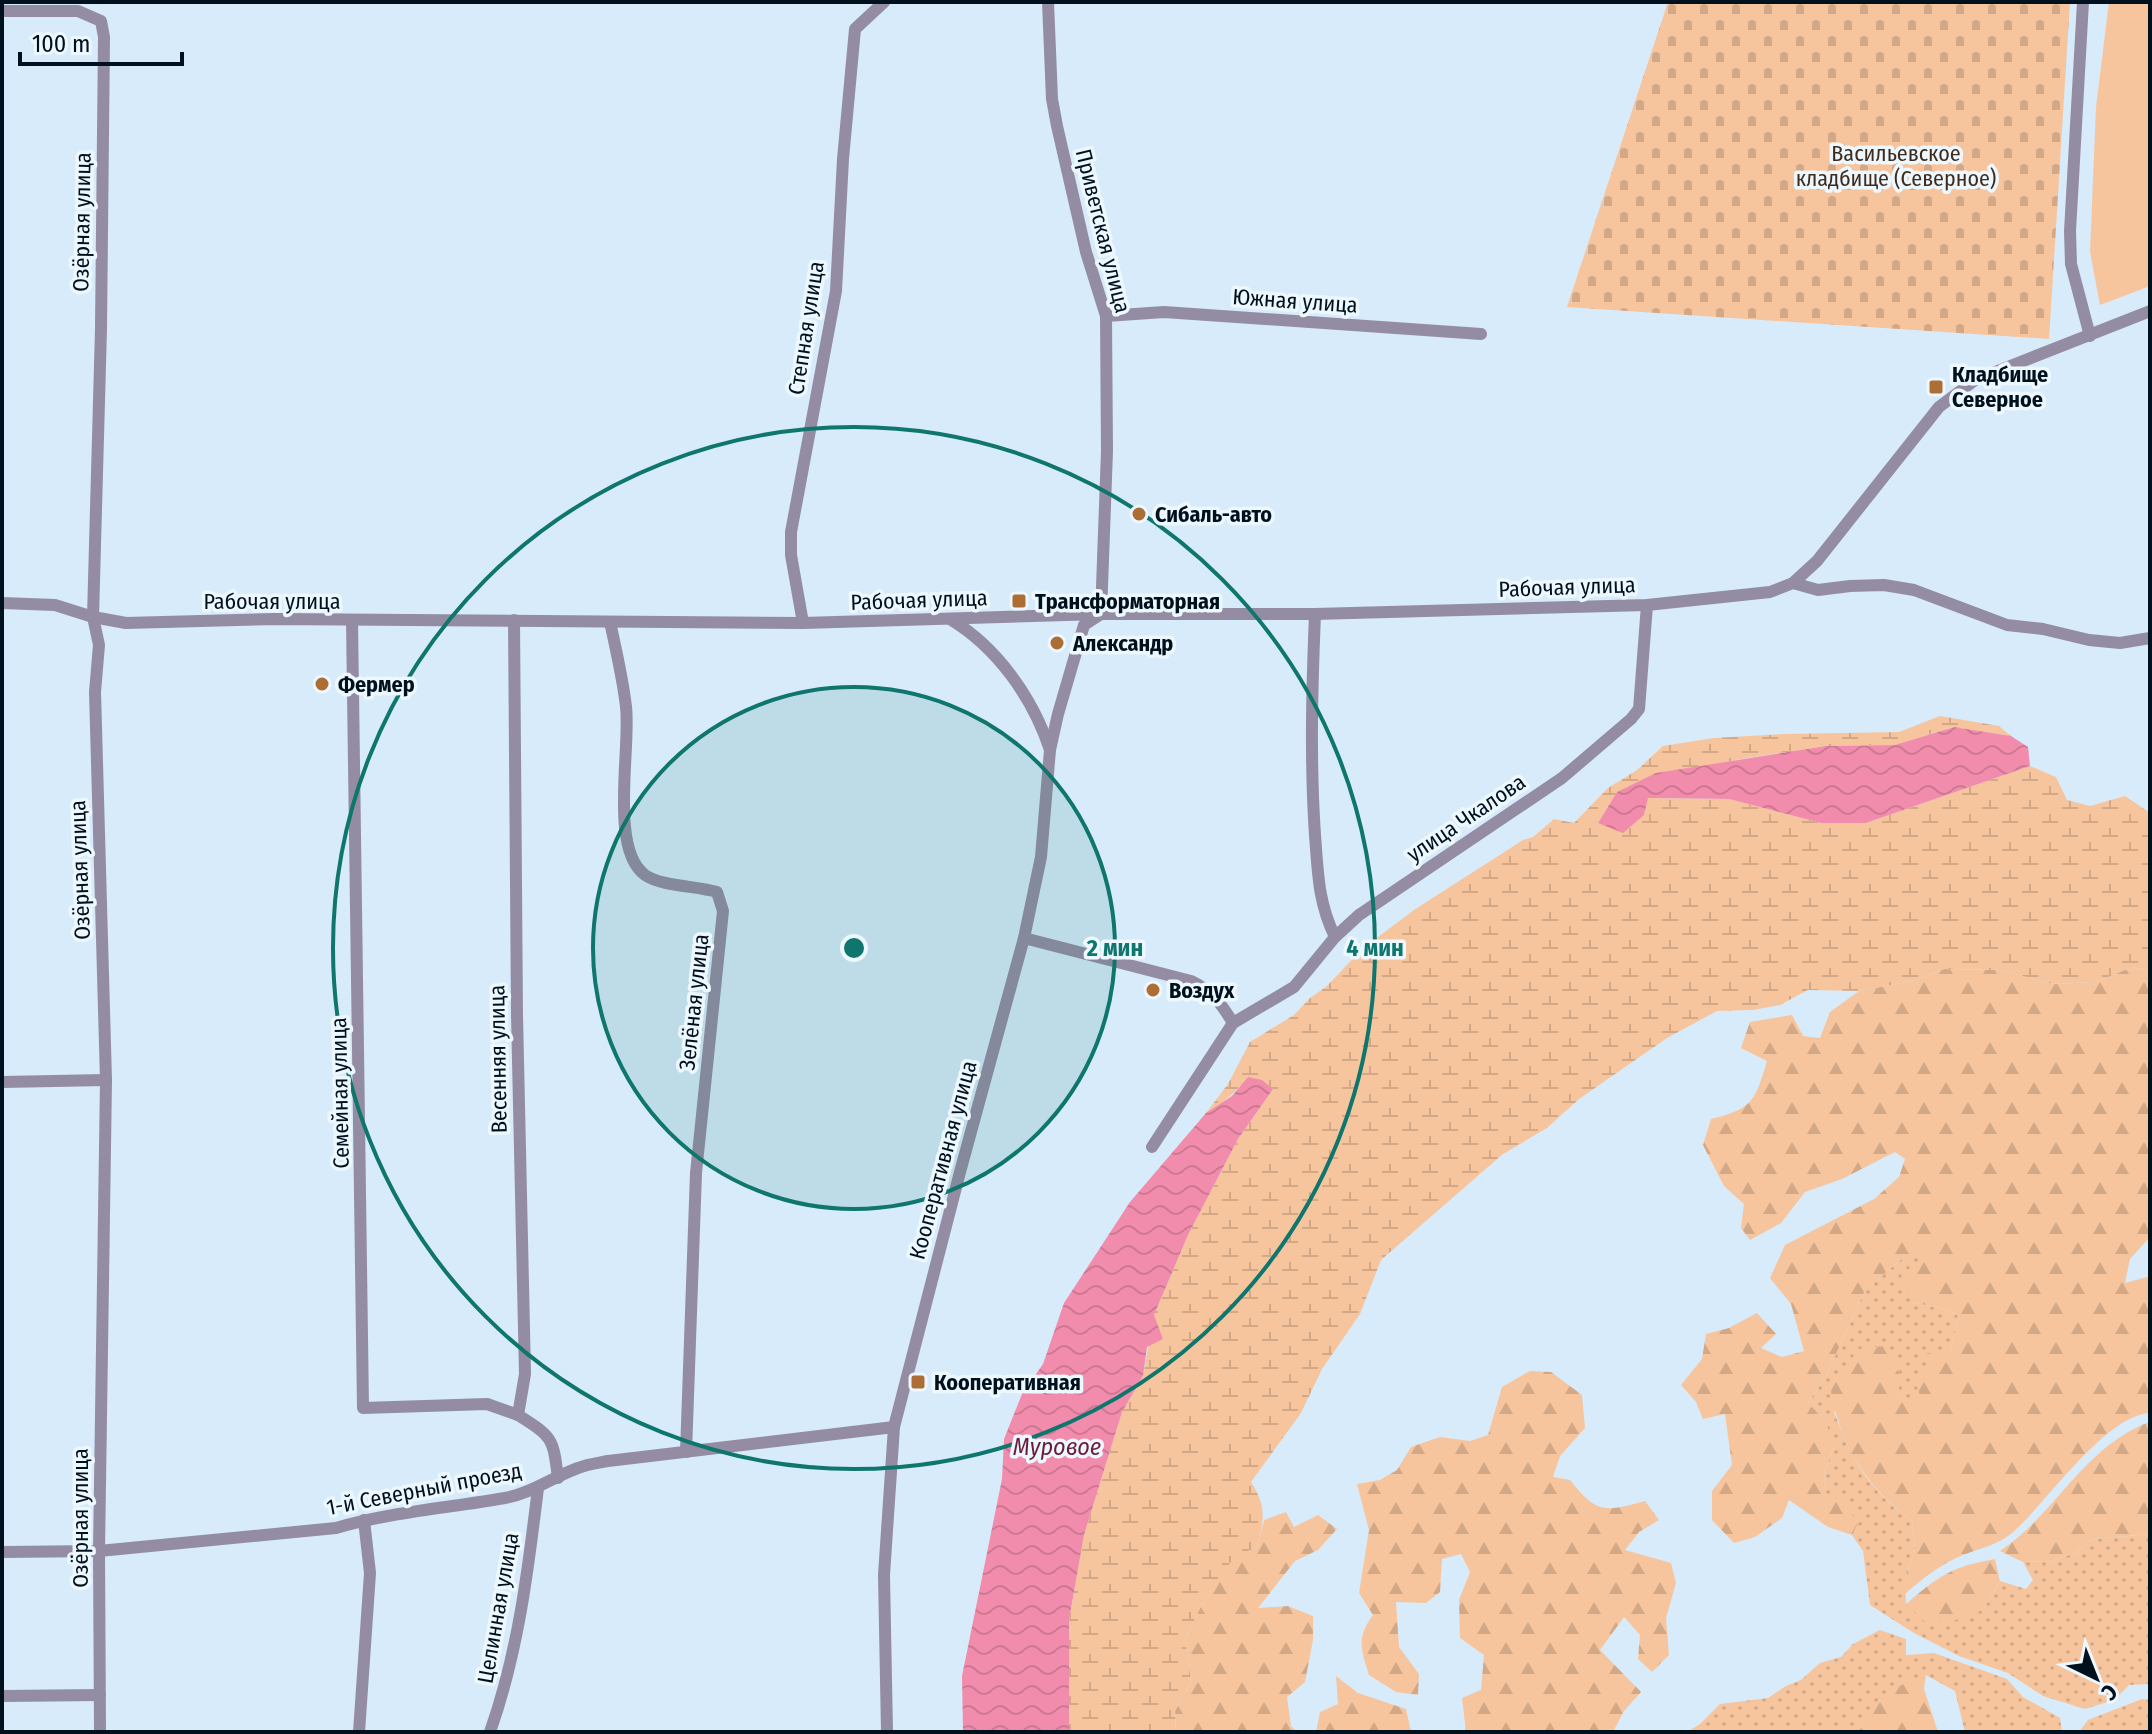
<svg xmlns="http://www.w3.org/2000/svg" width="2152" height="1734" viewBox="0 0 2152 1734" font-family="'Fira Sans Condensed',sans-serif">
  <defs>
    <pattern id="grass-dots" width="8" height="8" patternUnits="userSpaceOnUse" patternTransform="scale(2)"><rect width="8" height="8" fill="#f7c59d"/><path d="M2 2h.1M6 6h.1" fill="none" stroke="#d2a887" stroke-width="1.8" stroke-linecap="round"/></pattern>
    <pattern id="forest-firs" width="22" height="20" patternUnits="userSpaceOnUse" patternTransform="scale(2)"><rect width="22" height="20" fill="#f7c59d"/><path d="M5 1l3.5 6h-7zM16 11l3.5 6h-7z" fill="#d2a887"/></pattern>
    <pattern id="wetland-marsh" width="20" height="14" patternUnits="userSpaceOnUse" patternTransform="scale(2)"><rect width="20" height="14" fill="#f7c59d"/><path d="M1 5h8M5 5V1M11 12h8M15 12V8" fill="none" stroke="#d2a887"/></pattern>
    <pattern id="cemetery-stones" width="16" height="16" patternUnits="userSpaceOnUse" patternTransform="scale(2)"><rect width="16" height="16" fill="#f7c59d"/><path d="M2 7V4a2 2 0 0 1 4 0v3zM10 15v-3a2 2 0 0 1 4 0v3z" fill="#d2a887"/></pattern>
    <pattern id="water-waves" width="16" height="10" patternUnits="userSpaceOnUse" patternTransform="scale(2)"><rect width="16" height="10" fill="#f28cad"/><path d="M0 5q4-4 8 0t8 0" fill="none" stroke="#ce7894"/></pattern>
  </defs>
  <rect width="100%" height="100%" fill="#d7ebfa"/>
  <!-- grass -->
  <g fill="url(#grass-dots)">
    <path d="M1917,1246L1922,1258L1912,1302L1939,1308L1959,1316L1951,1349L1932,1368L1922,1403L1899,1395V1373L1834,1412C1854,1465 1867,1486 1912,1521L1915,1549L1905,1579L1906,1604L1983,1610L2000,1581L2026,1589L2033,1580L2023,1562L2052,1561L2075,1553L2092,1539L2150,1534V1684L2129,1685L2114,1700L2085,1709L2043,1696L2008,1673L1959,1656L1914,1633L1870,1605L1863,1551L1852,1535L1858,1523L1826,1494L1824,1472L1834,1447L1808,1403L1827,1374L1865,1290Z"/>
    <path d="M1880,1630L1906,1639V1655L1934,1653L2007,1679L2023,1697L2060,1718L2062,1732H1965L1955,1691L1926,1675C1898,1683 1881,1706 1861,1726L1859,1732H1687L1700,1724L1720,1704L1768,1698L1786,1686L1801,1680L1820,1663L1841,1657L1853,1644Z"/>
    <path d="M2142,1699L2150,1700V1732H2079L2088,1720Z"/>
  </g>
  <!-- forest -->
  <g fill="url(#forest-firs)">
    <path d="M2132,967L2150,971V1237L2130,1259L2125,1283L2147,1277L2150,1278V1413C2105,1415 2045,1505 2012,1533C1995,1547 1975,1549 1956,1558C1936,1568 1921,1580 1905,1594V1579L1915,1549L1912,1521C1864,1484 1840,1446 1830,1386L1859,1349L1884,1346L1899,1373V1395L1922,1402L1917,1386L1932,1368L1925,1354L1951,1349L1959,1316L1939,1308L1912,1302L1901,1275L1922,1258L1916,1247L1865,1290L1827,1374L1808,1403L1826,1422L1834,1447L1824,1472L1826,1494L1843,1501L1858,1523L1852,1535L1828,1527L1789,1500L1782,1518L1755,1537L1734,1543L1712,1520V1491L1732,1465L1725,1414L1703,1419L1696,1402L1681,1385L1702,1359L1706,1334L1729,1328L1757,1313L1776,1334L1761,1348L1782,1357L1804,1351L1791,1304L1770,1278L1785,1245L1874,1199L1899,1177L1905,1159L1895,1152L1842,1179L1805,1192L1781,1223L1750,1240L1741,1228L1744,1204L1724,1186L1703,1145L1711,1119C1753,1109 1755,1101 1767,1061L1741,1048L1750,1022L1792,1015L1803,1036L1820,1038L1830,1012L1859,991L1912,981L1944,969L2001,970L2053,984L2096,982Z"/>
    <path d="M1530,1371L1551,1372L1582,1395L1585,1428L1560,1456L1553,1477L1570,1480C1597,1514 1604,1512 1645,1501L1659,1520L1639,1532L1625,1550L1671,1563L1676,1583L1666,1618L1669,1655L1652,1672L1638,1659L1640,1635L1624,1617L1600,1650L1641,1692L1624,1711L1613,1732H1466L1462,1698L1481,1690L1484,1655L1460,1638L1459,1600L1470,1572L1461,1554L1442,1559L1440,1592L1426,1603L1396,1602L1399,1647L1419,1674L1418,1695L1396,1692L1369,1675C1361,1649 1356,1638 1373,1615L1359,1593L1369,1530L1357,1484L1380,1480L1397,1470L1411,1447L1440,1437L1470,1441L1488,1435L1502,1387Z"/>
    <path d="M2149,1422L2150,1534L2092,1539L2075,1553L2052,1561L2023,1562L2000,1551C2058,1512 2081,1449 2149,1422Z"/>
    <path d="M1286,1512L1294,1527L1318,1515L1337,1529L1318,1550L1295,1561L1258,1608L1288,1606L1313,1616V1640L1305,1682L1287,1697L1291,1726L1297,1732H1176L1175,1711L1191,1681L1185,1640L1200,1608L1234,1556L1257,1547L1264,1520Z"/>
    <path d="M1995,1559L2000,1581L1983,1610L1950,1622L1924,1621L1906,1604C1940,1575 1951,1567 1995,1559Z"/>
    <path d="M1926,1675L1924,1689L1938,1732H1859C1870,1702 1896,1684 1926,1675Z"/>
    <path d="M1336,1676L1358,1693L1406,1709L1411,1732H1316L1320,1712L1338,1704Z"/>
  </g>
  <!-- wetland -->
  <path fill="url(#wetland-marsh)" d="M1940,716L1999,726L2011,736L1953,727L1896,745L1826,746L1735,760L1617,792L1598,823L1644,815L1647,798L1729,799L1821,823H1866L2030,766L2056,777L2067,800L2090,806L2125,796L2150,813V971L2132,967L2096,982L2053,984L2001,970L1944,969L1912,981L1859,991L1808,990L1780,1005L1753,1010L1717,1011L1667,1038L1579,1099L1547,1128L1503,1154L1381,1260L1360,1314L1322,1369L1301,1413L1251,1482C1267,1507 1264,1519 1257,1547L1234,1557L1200,1608L1185,1640L1191,1681L1175,1711L1176,1732H1069V1620L1084,1535L1122,1412L1143,1376L1154,1315L1188,1235L1238,1139L1273,1089L1248,1078C1229,1100 1209,1110 1191,1133L1228,1084L1250,1042L1294,1015L1310,998L1327,986L1362,949L1414,910L1523,840L1533,837L1554,819L1574,823L1608,788L1637,770L1663,746L1714,738L1784,734L1899,732Z"/>
  <!-- cemetery -->
  <path fill="url(#cemetery-stones)" d="M1668,2H2070L2049,339L1567,307Z"/>
  <!-- garden -->
  <path fill="#f7c59d" d="M2109,2H2150V286L2100,305L2090,252L2096,107Z"/>
  <!-- water -->
  <g fill="url(#water-waves)">
    <path d="M1954,727L2011,736L2028,747L2030,766L1866,823H1821L1729,799L1648,798L1644,815L1623,833L1598,823L1617,792L1656,773L1826,746L1895,745Z"/>
    <path d="M1248,1077L1262,1080L1273,1089L1238,1139L1188,1235L1154,1315L1163,1339L1147,1347L1143,1376L1122,1412L1084,1535L1069,1620V1732H963L962,1676L1002,1479L1004,1439L1022,1394L1043,1364L1064,1303L1130,1202L1206,1113L1232,1096Z"/>
  </g>
  <g fill="none" stroke-linecap="round" stroke-linejoin="round">
    <!-- minor -->
    <g stroke="#948ca3" stroke-width="12">
      <path d="M2083,2L2070,231L2071,264L2090,336"/>
      <path d="M2,11H78L101,21L104,37L101,329L93,617L99,645L95,692L106,1080L99,1551L100,1732"/>
      <path d="M1106,316L1164,312L1481,334"/>
      <path d="M1793,583L1818,590L1850,586L1884,585L1914,590L2007,625L2043,629L2089,640L2120,643L2150,638"/>
      <path d="M2,603L55,605L93,617L126,623L274,619L803,623L1101,614H1315L1647,605L1770,592L1793,583L1817,561L1939,407L1975,380L2150,311"/>
      <path d="M1315,614C1312,688 1310,761 1315,835C1318,873 1318,902 1335,937"/>
      <path d="M950,619C997,647 1033,698 1050,750"/>
      <path d="M352,620L363,1408L487,1404L518,1415"/>
      <path d="M514,620L517,1015L525,1374L518,1415C553,1437 553,1438 558,1478"/>
      <path d="M610,622C616,650 623,679 626,707C631,748 609,849 645,875C660,886 698,886 717,892L723,911L696,1173L686,1452"/>
      <path d="M803,623L791,555V532L836,291L843,159L855,29L884,2"/>
      <path d="M1024,938L1191,981C1212,991 1221,1003 1233,1023"/>
      <path d="M2,1082L106,1080"/>
      <path d="M1152,1147L1233,1023L1294,987L1335,937L1359,915L1562,778L1631,719L1639,709L1647,605"/>
      <path d="M2,1552L99,1551L336,1528C391,1512 448,1508 505,1498C532,1493 553,1477 578,1468C588,1464 598,1463 608,1461L894,1427"/>
      <path d="M2,1696L100,1695"/>
      <path d="M359,1732L370,1573L364,1520"/>
      <path d="M490,1732C518,1653 528,1571 538,1488"/>
      <path d="M887,1732L884,1575L894,1427L960,1172L1024,938L1041,857L1050,750L1058,714L1084,625L1101,614L1107,451L1106,316L1086,252L1057,126L1052,99L1048,2"/>
    </g>
  </g>
  <!-- distance rings -->
  <circle cx="854" cy="948" r="261" fill="#0f766e" fill-opacity=".12"/>
  <g fill="none" stroke="#0f766e" stroke-width="4">
    <circle cx="854" cy="948" r="261"/>
    <circle cx="854" cy="948" r="521"/>
  </g>
  <!-- markers -->
  <g fill="#ad6e35" stroke="#edf7fe" stroke-width="3">
    <rect x="1928" y="379" width="16" height="16" rx="4"/>
    <circle cx="1139" cy="514" r="8"/>
    <rect x="1011" y="593" width="16" height="16" rx="4"/>
    <circle cx="1057" cy="643" r="8"/>
    <circle cx="322" cy="684" r="8"/>
    <circle cx="1153" cy="990" r="8"/>
    <rect x="910" y="1374" width="16" height="16" rx="4"/>
  </g>
  <g text-anchor="middle" dominant-baseline="central" stroke-width="7" stroke-linejoin="round" paint-order="stroke">
    <!-- park labels -->
    <g font-size="22" fill="#3e2b1c" stroke="#edf7fe">
      <text x="1896" y="153">Васильевское<tspan x="1896" dy="25">кладбище (Северное)</tspan></text>
    </g>
    <!-- street labels -->
    <g font-size="22" fill="#00111e" stroke="#edf7fe">
      <text transform="translate(82 222) rotate(-89)">Озёрная улица</text>
      <text transform="translate(1103 231) rotate(76)">Приветская улица</text>
      <text transform="translate(1295 301) rotate(4)">Южная улица</text>
      <text transform="translate(806 328) rotate(-81)">Степная улица</text>
      <text transform="translate(1567 587) rotate(-2)">Рабочая улица</text>
      <text transform="translate(919 600) rotate(-2)">Рабочая улица</text>
      <text x="272" y="601">Рабочая улица</text>
      <text transform="translate(1466 818) rotate(-34)">улица Чкалова</text>
      <text transform="translate(80 870) rotate(-92)">Озёрная улица</text>
      <text transform="translate(694 1002) rotate(-84)">Зелёная улица</text>
      <text transform="translate(498 1059) rotate(-91)">Весенняя улица</text>
      <text transform="translate(340 1093) rotate(-91)">Семейная улица</text>
      <text transform="translate(943 1160) rotate(-75)">Кооперативная улица</text>
      <text transform="translate(424 1489) rotate(-11)">1-й Северный проезд</text>
      <text transform="translate(80 1518) rotate(-90)">Озёрная улица</text>
      <text transform="translate(498 1608) rotate(-80)">Целинная улица</text>
    </g>
    <!-- poi labels -->
    <g font-size="22" font-weight="bold" fill="#00111e" stroke="#edf7fe" text-anchor="start">
      <text x="1952" y="374">Кладбище<tspan x="1952" dy="25">Северное</tspan></text>
      <text x="1155" y="514">Сибаль-авто</text>
      <text x="1035" y="601">Трансформаторная</text>
      <text x="1073" y="643">Александр</text>
      <text x="338" y="684">Фермер</text>
      <text x="1169" y="990">Воздух</text>
      <text x="934" y="1382">Кооперативная</text>
    </g>
    <!-- water labels -->
    <g font-size="24" font-style="italic" fill="#6b1c3b" stroke="#edf7fe">
      <text x="1057" y="1447">Муровое</text>
    </g>
  </g>
  <circle cx="854" cy="948" r="12" fill="#0f766e" stroke="#edf7fe" stroke-width="4"/>
  <g font-size="24" text-anchor="middle" font-weight="bold" fill="#0f766e" stroke="#edf7fe" stroke-width="7" stroke-linejoin="round" paint-order="stroke">
    <text x="1115" y="956">2 мин</text>
    <text x="1375" y="956">4 мин</text>
  </g>
  <!-- border -->
  <rect width="2152" height="1734" fill="none" stroke="#00111e" stroke-width="8"/>
  <!-- north arrow -->
  <g transform="translate(2096 1678) rotate(137)" stroke="#edf7fe" stroke-width="6" paint-order="stroke">
  <path d="M0-6L14 30L0 20L-14 30Z" fill="#00111e"/>
  <text y="-12" font-size="22" font-weight="bold" text-anchor="middle" fill="#00111e">С</text>
  </g>
  <!-- scale -->
  <path d="M20 52v12h162v-12" fill="none" stroke="#00111e" stroke-width="4"/>
  <text x="32" y="52" font-size="24" fill="#00111e" stroke="#edf7fe" stroke-width="6" paint-order="stroke">100 m</text>
</svg>
